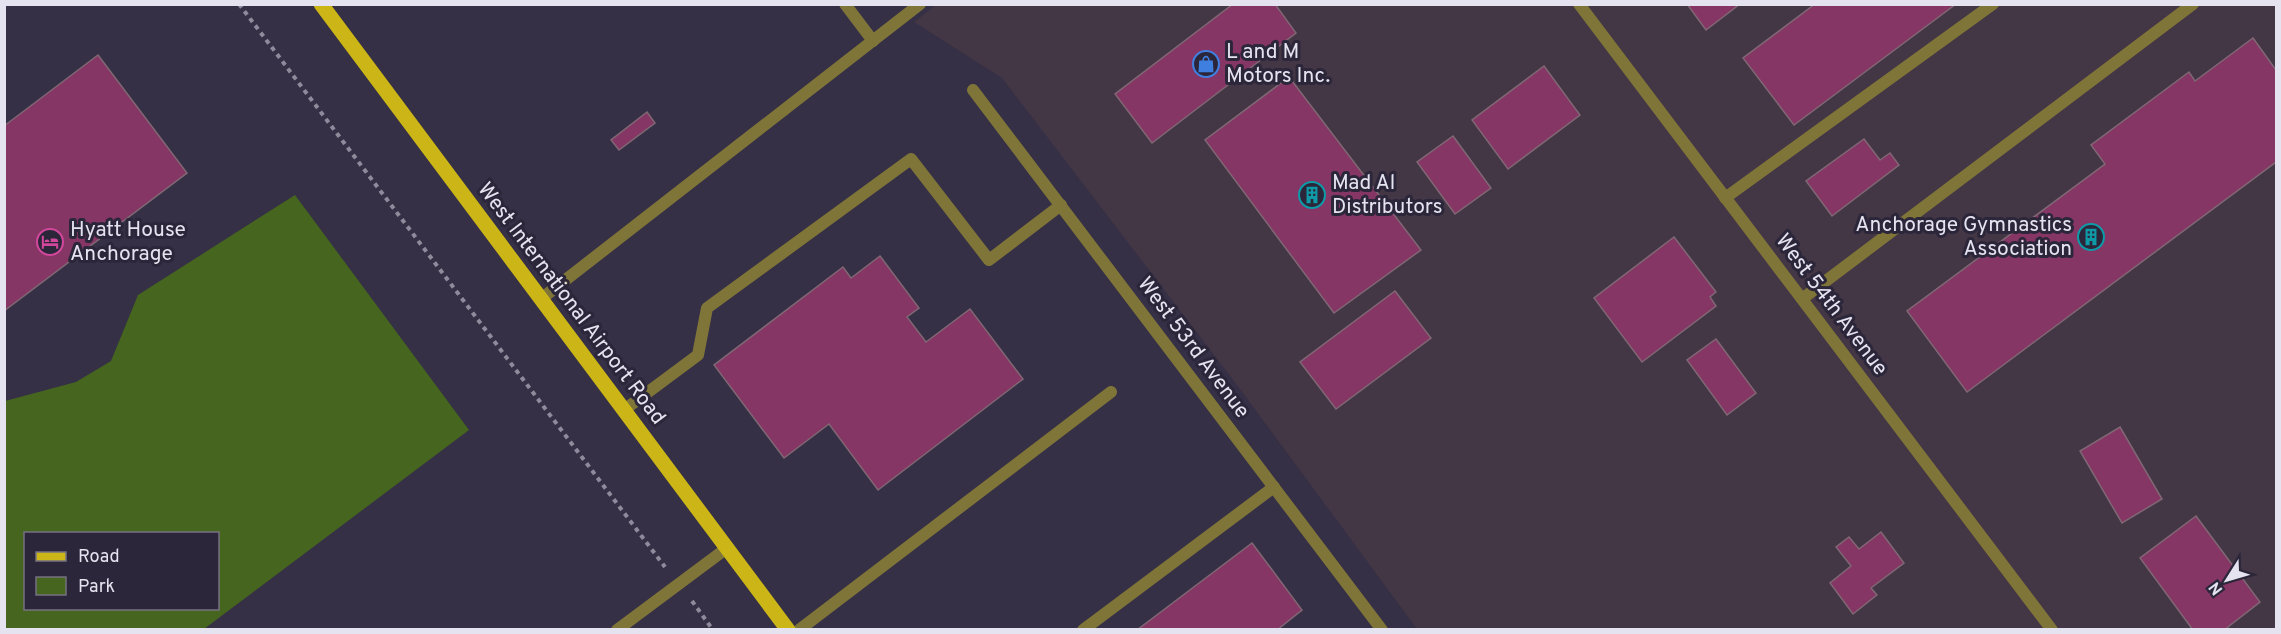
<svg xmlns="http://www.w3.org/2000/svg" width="2281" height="634" viewBox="0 0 2281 634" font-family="Overpass,sans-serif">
  <rect width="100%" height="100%" fill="#353045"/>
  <!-- industrial -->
  <path fill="#433645" d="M937,4L2276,5V629H1417L1237,385L1002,78L914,22Z"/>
  <!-- green -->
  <path fill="#46651f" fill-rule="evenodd" d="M295,195L469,430L204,629H5V401L76,382L111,361L138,295ZM26,534H218V608H26Z"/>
  <!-- building -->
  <g fill="#853665" stroke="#806774" stroke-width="1.5">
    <path d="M1233,4H1275L1296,33L1152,143L1115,94Z"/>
    <path d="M1687,4H1740L1706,30Z"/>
    <path d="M1815,4H1956L1794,125L1743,58Z"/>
    <path d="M2253,38L2276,70V162L1967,392L1907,311L2105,164L2091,145L2189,72L2195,81Z"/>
    <path d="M98,55L187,173L4,311V126Z"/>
    <path d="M1544,66L1580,115L1508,169L1472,120Z"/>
    <path d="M1289,77L1421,250L1334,313L1205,140Z"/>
    <path d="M647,112L655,123L619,150L611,140Z"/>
    <path d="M1453,136L1491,188L1455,214L1417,162Z"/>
    <path d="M1864,139L1880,160L1890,153L1899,165L1832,216L1806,181Z"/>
    <path d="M1674,237L1716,292L1710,297L1716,306L1642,362L1594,298Z"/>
    <path d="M880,256L919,308L907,317L926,342L970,309L1023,379L878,490L829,424L784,458L714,365L843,267L851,278Z"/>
    <path d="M1395,291L1431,338L1336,409L1300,362Z"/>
    <path d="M1716,339L1756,393L1727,415L1687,360Z"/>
    <path d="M2120,427L2162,499L2122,523L2080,451Z"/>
    <path d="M2196,516L2260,602L2224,630H2193L2140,558Z"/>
    <path d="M1881,532L1904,563L1871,588L1877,595L1853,614L1830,583L1851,566L1836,547L1849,537L1859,549Z"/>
    <path d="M1252,543L1302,610L1277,630H1137Z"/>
  </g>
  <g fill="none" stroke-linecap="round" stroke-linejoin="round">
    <!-- path -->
    <g stroke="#8f8b9c" stroke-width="4" stroke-dasharray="4.5 4.5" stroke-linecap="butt">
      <path d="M239,4L665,567"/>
      <path d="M692,601L713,630"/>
    </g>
    <!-- service -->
    <g stroke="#807538" stroke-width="12">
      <path d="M845,4L873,41"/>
      <path d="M1725,198L1993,4"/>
      <path d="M541,299L920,4"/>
      <path d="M1802,299L2193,4"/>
      <path d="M624,410L698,355L707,308L911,159L989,260L1061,205"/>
      <path d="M799,630L1111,392"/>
      <path d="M1083,630L1274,487"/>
    </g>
    <!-- minor -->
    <g stroke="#807538" stroke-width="12">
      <path d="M1579,4L2052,630"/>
      <path d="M973,90L1382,630"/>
      <path d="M617,630L727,548"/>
    </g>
    <!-- primary -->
    <path stroke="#ccb516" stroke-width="15" d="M321,4L788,630"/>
  </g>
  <!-- icons -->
  <defs>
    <symbol id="shop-ring" viewBox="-11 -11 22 22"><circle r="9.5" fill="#2b263a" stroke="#3f7fe0" stroke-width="1.5"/><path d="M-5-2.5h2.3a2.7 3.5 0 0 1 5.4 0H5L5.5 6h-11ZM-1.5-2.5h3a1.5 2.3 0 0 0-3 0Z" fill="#3f7fe0"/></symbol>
    <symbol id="building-ring" viewBox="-11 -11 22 22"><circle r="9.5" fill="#2b263a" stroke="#0f9aa8" stroke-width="1.5"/><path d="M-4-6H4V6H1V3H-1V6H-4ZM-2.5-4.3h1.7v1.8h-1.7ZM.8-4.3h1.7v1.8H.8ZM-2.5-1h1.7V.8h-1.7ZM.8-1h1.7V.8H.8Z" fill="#0f9aa8"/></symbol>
    <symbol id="hotel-ring" viewBox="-11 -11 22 22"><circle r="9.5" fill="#2b263a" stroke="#d1479c" stroke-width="1.5"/><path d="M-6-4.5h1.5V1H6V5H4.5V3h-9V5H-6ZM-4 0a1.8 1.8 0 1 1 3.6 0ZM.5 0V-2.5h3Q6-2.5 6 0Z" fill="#d1479c"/></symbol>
  </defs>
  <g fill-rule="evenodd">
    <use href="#shop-ring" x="1191" y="49" width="30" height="30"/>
    <use href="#building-ring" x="1297" y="180" width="30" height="30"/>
    <use href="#building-ring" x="2076" y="222" width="30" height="30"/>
    <use href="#hotel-ring" x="35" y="227" width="30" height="30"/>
  </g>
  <g text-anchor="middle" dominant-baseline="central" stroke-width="6" stroke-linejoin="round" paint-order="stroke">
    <!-- poi labels -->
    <g font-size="21" fill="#e6e3f1" stroke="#2b263a" text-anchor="start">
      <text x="1226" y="52">L and M<tspan x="1226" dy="24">Motors Inc.</tspan></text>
      <text x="1332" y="183">Mad Al<tspan x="1332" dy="24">Distributors</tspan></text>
      <text x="2072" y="225" text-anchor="end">Anchorage Gymnastics<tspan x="2072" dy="24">Association</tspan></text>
      <text x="70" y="230">Hyatt House<tspan x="70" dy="24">Anchorage</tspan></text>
    </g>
    <!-- street labels -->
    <g font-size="21" fill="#e6e3f1" stroke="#2b263a">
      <text transform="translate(571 304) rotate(53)">West International Airport Road</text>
      <text transform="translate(1831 305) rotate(53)">West 54th Avenue</text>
      <text transform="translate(1193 348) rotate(53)">West 53rd Avenue</text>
    </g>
  </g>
  <!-- border -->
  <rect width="2281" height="634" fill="none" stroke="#e6e3f1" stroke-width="12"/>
  <!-- legend -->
  <rect x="24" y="532" width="195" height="78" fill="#2b263a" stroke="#767283" stroke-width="1.5"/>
  <rect x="36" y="552" width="30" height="9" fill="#ccb516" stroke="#767283" stroke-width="1.5"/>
  <text x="78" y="562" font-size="18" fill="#e6e3f1">Road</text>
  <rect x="36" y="577" width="30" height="18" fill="#46651f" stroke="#767283" stroke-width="1.5"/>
  <text x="78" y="592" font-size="18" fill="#e6e3f1">Park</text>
  <!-- north arrow -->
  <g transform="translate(2227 580) rotate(233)" stroke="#2b263a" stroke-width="4.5" paint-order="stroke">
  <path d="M0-4.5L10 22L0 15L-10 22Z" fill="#e6e3f1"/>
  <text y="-9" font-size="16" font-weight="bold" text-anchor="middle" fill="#e6e3f1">N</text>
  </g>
</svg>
